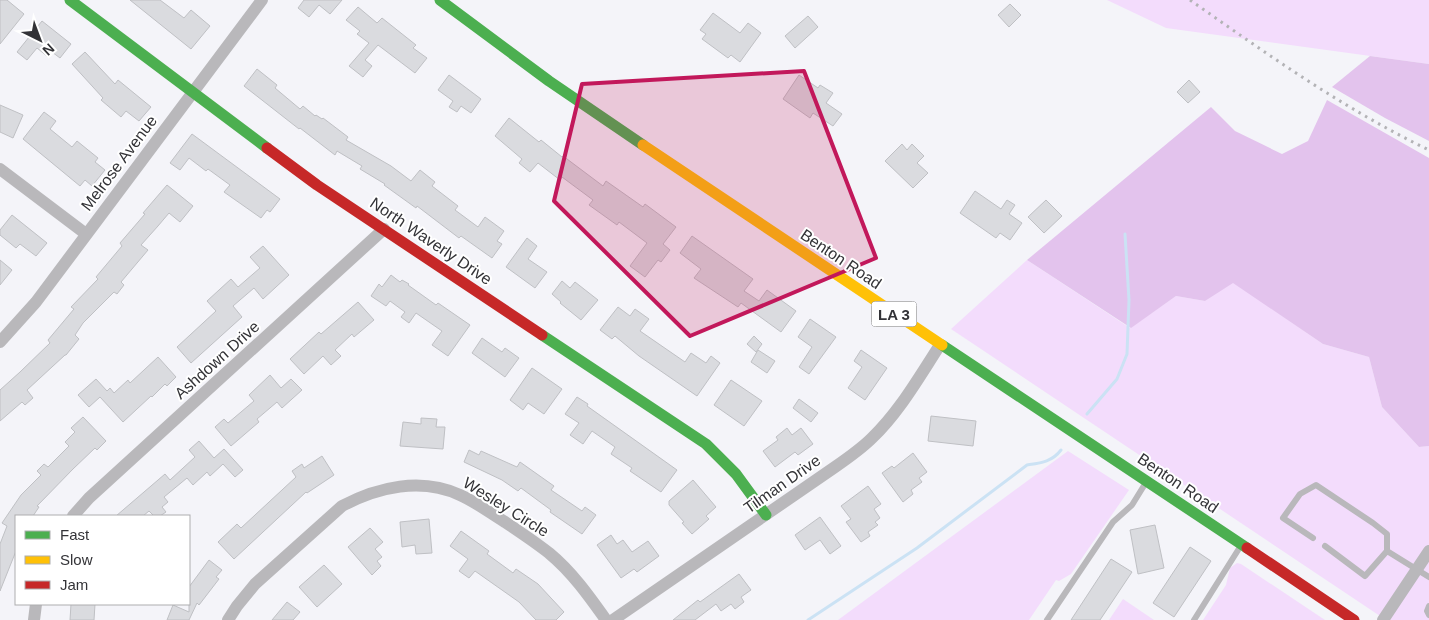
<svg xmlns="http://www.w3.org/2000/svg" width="1429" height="620" viewBox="0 0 1429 620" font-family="Arial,sans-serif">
  <rect width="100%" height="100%" fill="#f4f4f9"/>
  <!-- green -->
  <g fill="#f3dcfc">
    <path d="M1107,0H1429V64L1166,28Z"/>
    <path d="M1027,260L1130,328L1176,296L1205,301L1233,282L1323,344L1369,357L1382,407L1419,447L1429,446V620H1386L951,329Z"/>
    <path d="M1068,451L1129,490L1071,574L1059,581L1056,580L1029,620H838Z"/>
    <path d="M1237,563L1241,564L1325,620H1203L1226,585L1230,568Z"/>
    <path d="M1123,599L1154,620H1109Z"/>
  </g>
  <!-- forest -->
  <g fill="#e3c3ed">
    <path d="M1370,56L1429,64V141L1385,118L1332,87Z"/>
    <path d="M1327,100L1429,158V446L1419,447L1382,407L1369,357L1323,344L1233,283L1205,301L1176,296L1131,328L1027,260L1211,107L1235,131L1282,154L1308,141Z"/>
  </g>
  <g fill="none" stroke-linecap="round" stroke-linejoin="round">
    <!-- stream -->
    <g stroke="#cbe2f4" stroke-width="3">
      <path d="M1087,414L1117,379L1127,354L1129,300L1125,234"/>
      <path d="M808,620L917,548L1027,465C1040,463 1052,462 1061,450"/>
    </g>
  </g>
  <!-- building -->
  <g fill="#dadbdf" stroke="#bfc0c4">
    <path d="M0,0H7L24,14L0,44Z"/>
    <path d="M130,0H160L184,18L191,10L210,26L191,49Z"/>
    <path d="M304,0H342L330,14L319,5L309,17L298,8Z"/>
    <path d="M1010,4L1021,15L1009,27L998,15Z"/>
    <path d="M358,7L377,23L382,18L416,45L413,48L427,58L415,73L378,45L365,60L372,66L363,77L349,66L369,43L357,34L360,31L346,20Z"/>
    <path d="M713,13L740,33L748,23L761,33L740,62L731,55L728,58L702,39L706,34L700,30Z"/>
    <path d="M808,16L818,27L795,48L785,36Z"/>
    <path d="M42,21L71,44L60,58L52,52L48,57L37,48L27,60L17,52Z"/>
    <path d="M85,52L115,84L118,80L151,107L139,121L126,111L121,117L101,100L103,98L72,64Z"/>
    <path d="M257,69L277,85L275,88L300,109L303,106L315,116L316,115L322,119L323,118L348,137L346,140L391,166L411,181L420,170L435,182L432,186L458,206L455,210L478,227L485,217L504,231L497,241L502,244L492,258L461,236L459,238L417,206L416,208L384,185L385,184L360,169L362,166L337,151L335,155L300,128L299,129L244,86Z"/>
    <path d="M449,75L481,99L471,113L461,106L457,112L449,107L453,101L438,90Z"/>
    <path d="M799,75L818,88L820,85L833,93L826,103L842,114L833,126L813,113L810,118L783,99Z"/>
    <path d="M1189,80L1200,92L1188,103L1177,92Z"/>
    <path d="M0,105L23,115L13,138L0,132Z"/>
    <path d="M44,112L56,121L50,129L72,147L77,141L98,158L95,162L105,170L92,186L85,180L80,186L23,139Z"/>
    <path d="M509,118L539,142L541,140L562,157L563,156L603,186L606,181L643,207L645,204L676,227L663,244L670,250L661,262L658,260L645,277L630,266L647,243L619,222L617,225L589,205L593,200L562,177L560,180L538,163L530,172L519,163L522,159L495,136Z"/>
    <path d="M192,134L280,199L270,212L267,210L261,218L224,192L230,185L208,169L206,171L189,158L180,170L170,163Z"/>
    <path d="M902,144L907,150L912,144L924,156L917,163L928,173L913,188L885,161Z"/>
    <path d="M167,185L193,206L180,222L169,213L158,226L141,245L148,250L121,282L124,285L117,294L114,292L83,323L75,335L79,339L66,355H65L27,390L33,398L25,405L22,402L0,421V390L20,372L50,343L48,340L74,309L71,307L98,279L96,277L122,246L120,243L145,214L143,213Z"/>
    <path d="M975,191L1001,209L1007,200L1015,205L1009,214L1022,223L1010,240L1000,233L996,238L960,213Z"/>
    <path d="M1046,200L1062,216L1044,233L1028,217Z"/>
    <path d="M12,215L47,243L36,256L20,244L16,248L0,235V230Z"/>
    <path d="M692,236L753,279L744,291L759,301L767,290L796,311L781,332L741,303L738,307L694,278L701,269L680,253Z"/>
    <path d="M527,238L537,246L528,259L547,272L535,288L506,267Z"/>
    <path d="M263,246L289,275L263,299L254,288L233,306L242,317L191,363L177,347L216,311L207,301L231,279L238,287L260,268L250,257Z"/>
    <path d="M0,260L12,270L0,285Z"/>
    <path d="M391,275L400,282L402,280L409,284L408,285L436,305L438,303L470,325L448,356L432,345L442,331L416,313L409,323L401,317L405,312L390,301L386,306L371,296L379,284L382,287Z"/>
    <path d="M562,281L570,288L575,282L598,300L581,320L560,303L561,302L552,294Z"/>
    <path d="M358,302L374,320L354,337L352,334L335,350L341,356L331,365L323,356L304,374L290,359L319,332L321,334Z"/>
    <path d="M618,307L630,316L635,309L649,319L640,331L685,362L691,353L706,363L711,356L720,363L697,396L639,356L615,336L612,339L600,330Z"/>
    <path d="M810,319L836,337L809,374L799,367L812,347L798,337Z"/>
    <path d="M754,336L762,344L756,352L747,344Z"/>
    <path d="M482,338L502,352L505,348L519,358L505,377L472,353Z"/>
    <path d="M758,350L775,361L767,373L751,362Z"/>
    <path d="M861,350L887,368L865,400L848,388L862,367L854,361Z"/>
    <path d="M158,357L176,377L167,386L165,384L152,397L151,396L123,422L100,397L89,407L78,395L96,379L107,391L110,388L114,393L128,380L130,383Z"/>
    <path d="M532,368L562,389L544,414L528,403L523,410L510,400Z"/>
    <path d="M270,375L281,388L291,379L302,390L282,408L277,402L257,419L259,422L231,446L215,427L224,419L228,423L254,401L249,395Z"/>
    <path d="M731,380L762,401L744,426L714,405Z"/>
    <path d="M577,397L588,404L587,406L677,470L661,492L630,471L632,468L611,454L615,447L592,431L583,444L570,435L579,423L565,414Z"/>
    <path d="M799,399L818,413L811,422L793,408Z"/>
    <path d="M931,416L976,421L973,446L928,441Z"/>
    <path d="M83,417L106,441L97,450L95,448L73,469L37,506L39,507L33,516H16V551L0,591V544L7,526L2,523L21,495L41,475L37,471L44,464L48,467L69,446L65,442L75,432L71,428Z"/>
    <path d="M421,418L437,419L436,427H445L443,449L400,446L403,422L421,424Z"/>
    <path d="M787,428L792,435L801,428L813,444L798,455L795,452L775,467L763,451L778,440L776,437Z"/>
    <path d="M199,441L214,458L224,449L243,470L235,477L223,464L210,476L207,472L193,485L187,478L164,497L168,502L162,507L166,512L160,516H154L149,511L143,516H116L165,474L170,480L195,457L189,450Z"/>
    <path d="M469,450L479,455L481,451L517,467L520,462L554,486L551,490L582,511L585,507L596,515L582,534L550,512L551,510L521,488L518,491L502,480L464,462Z"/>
    <path d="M913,453L927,472L919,478L922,482L911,490L913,494L903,502L882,473L892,466L894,468Z"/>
    <path d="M322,456L334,475L307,493L306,492L234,559L218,542L237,524L241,528L296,477L292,471L302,464L304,468Z"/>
    <path d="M693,480L716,507L706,516L709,519L692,534L682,523L684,522L669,505V501Z"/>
    <path d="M868,486L881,504L874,509L880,518L875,522L878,525L868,532L870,536L861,542L846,522L851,519L841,506Z"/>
    <path d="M820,517L841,546L830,554L820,540L805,550L795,535Z"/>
    <path d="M429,519L432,553L416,554L415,545L402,547L400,522Z"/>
    <path d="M1155,525L1164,568L1138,574L1130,530Z"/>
    <path d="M370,528L383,542L375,549L382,557L377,561L381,566L372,575L348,547Z"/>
    <path d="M461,531L489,551L487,554L513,573L516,569L538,584L564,612L556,620H536L519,602L475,571L469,578L459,571L468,559L450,546Z"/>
    <path d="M611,535L617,544L623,540L632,552L648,541L659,556L637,572L634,569L621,578L597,545Z"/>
    <path d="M1190,547L1211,561L1174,617L1153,603Z"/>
    <path d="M1111,559L1132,572L1100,620H1071Z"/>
    <path d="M209,560L222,570L216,577L219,579L199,605L197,603L189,620H167L173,605L189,612V587Z"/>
    <path d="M324,565L342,584L317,607L299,587Z"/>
    <path d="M739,574L751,590L741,597L744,602L735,609L731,604L721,611L716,604L695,620H673L698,600L700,602Z"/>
    <path d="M287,602L300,612L293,620H272Z"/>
    <path d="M71,604H95L94,620H70Z"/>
  </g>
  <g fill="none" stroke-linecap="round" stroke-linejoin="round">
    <!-- lane -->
    <g stroke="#b9b8bb" stroke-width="6">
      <path d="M1313,538L1283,518L1300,494L1316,485L1373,523L1387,534V551"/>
      <path d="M1325,546L1365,576L1387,551L1429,577"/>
      <path d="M1429,606L1427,611L1429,615"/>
      <path d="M1047,620L1113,522L1132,505L1145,484"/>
      <path d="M1194,620L1240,547"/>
    </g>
    <!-- street -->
    <g stroke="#b9b8bb" stroke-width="12">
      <path d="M0,169L86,234"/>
      <path d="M0,342L36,302L262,0"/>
      <path d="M73,516L89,498L384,229"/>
      <path d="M34,620L36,604"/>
      <path d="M228,620L237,606L255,584L342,506C378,487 421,477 460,495C476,502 490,513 505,522C520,532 535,542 549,553C572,572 589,596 606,620"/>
      <path d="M613,620L835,467C848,458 861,449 872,438C900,411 919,377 940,345"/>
      <path d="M1383,620L1429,551"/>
    </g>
    <!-- fast -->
    <g stroke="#4caf50" stroke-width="11">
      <path d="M70,0L267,148"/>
      <path d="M440,0L549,81L643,145"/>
      <path d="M542,335L706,444L736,474L766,515"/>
      <path d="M942,345L1247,548"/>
    </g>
    <!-- slow -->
    <path stroke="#ffc107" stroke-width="11" d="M643,145L942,345"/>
    <!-- jam -->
    <g stroke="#c62828" stroke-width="11">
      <path d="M267,148L317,185L542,335"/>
      <path d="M1247,548L1354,620"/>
    </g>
    <!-- rail -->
    <path stroke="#b3b3b6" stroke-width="3" stroke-dasharray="2.5 5" stroke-linecap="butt" d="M1190,0C1267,54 1344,109 1429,150"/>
  </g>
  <!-- marked area -->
  <path fill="#c2185b" fill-opacity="0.2" stroke="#c2185b" stroke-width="4" stroke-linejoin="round" d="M804,71L876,258L690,336L554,201L582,84Z"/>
  <g text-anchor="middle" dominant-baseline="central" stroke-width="4" stroke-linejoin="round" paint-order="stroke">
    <!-- shield labels -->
    <rect fill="#fff" stroke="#707073" stroke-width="1" x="871.5" y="301.5" width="45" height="25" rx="4"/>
    <g font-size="15" font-weight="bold" fill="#333337">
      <text x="894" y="314">LA 3</text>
    </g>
    <!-- street labels -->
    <g font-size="16" fill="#333337" stroke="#fff">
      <text transform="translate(119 163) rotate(-53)">Melrose Avenue</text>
      <text transform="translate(431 241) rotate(34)">North Waverly Drive</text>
      <text transform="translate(841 259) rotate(34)">Benton Road</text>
      <text transform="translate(217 360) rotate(-42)">Ashdown Drive</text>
      <text transform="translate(1178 483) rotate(34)">Benton Road</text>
      <text transform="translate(782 484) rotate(-35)">Tilman Drive</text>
      <text transform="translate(506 507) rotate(32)">Wesley Circle</text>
    </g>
  </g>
  <!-- legend -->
  <rect x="15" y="515" width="175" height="90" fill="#ffffff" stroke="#adadaf"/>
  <rect x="25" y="531" width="25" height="8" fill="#4caf50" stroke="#adadaf"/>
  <text x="60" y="540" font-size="15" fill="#333337">Fast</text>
  <rect x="25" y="556" width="25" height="8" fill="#ffc107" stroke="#adadaf"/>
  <text x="60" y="565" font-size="15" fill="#333337">Slow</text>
  <rect x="25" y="581" width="25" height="8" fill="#c62828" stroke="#adadaf"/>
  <text x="60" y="590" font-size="15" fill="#333337">Jam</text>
  <!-- north arrow -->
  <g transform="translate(40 40) rotate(138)" stroke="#ffffff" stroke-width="4" paint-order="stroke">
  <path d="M0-4L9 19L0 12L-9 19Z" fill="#333337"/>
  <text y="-8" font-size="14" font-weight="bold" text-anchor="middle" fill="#333337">N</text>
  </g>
</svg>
